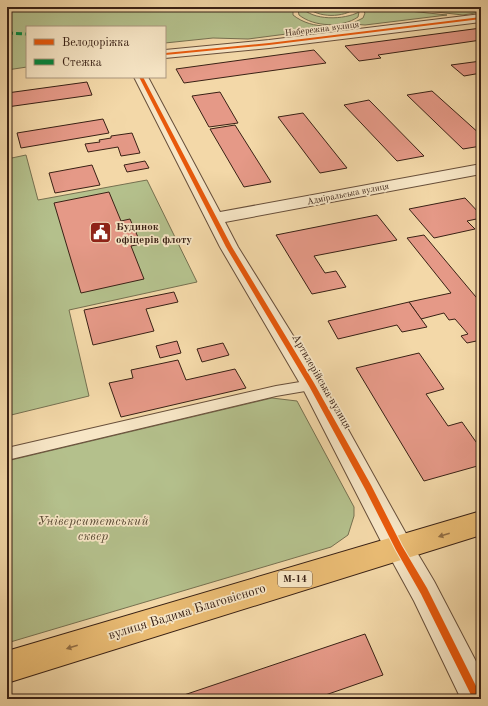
<svg xmlns="http://www.w3.org/2000/svg" width="488" height="706" viewBox="0 0 488 706" font-family="'Old Standard TT',serif">
  <rect width="100%" height="100%" fill="#f3d8a8"/>
  <filter id="stains"><feTurbulence type="fractalNoise" baseFrequency=".005" numOctaves="4"/><feColorMatrix values="0 0 0 0 .2 0 0 0 0 .09 0 0 0 0 .02 0 0 0 .5 -.17"/></filter>
  <radialGradient id="worn" r=".72"><stop offset=".6" stop-color="#630" stop-opacity="0"/><stop offset="1" stop-color="#630" stop-opacity=".3"/></radialGradient>
  <!-- green -->
  <g fill="#b4c08c" stroke="#767050">
    <path d="M7,7H295L293,10V15C303,23 315,26 327,26L302,32L248,39L213,38L165,43V27H27V67L7,70Z"/>
    <path d="M301,7C313,21 344,20 359,12L358,17C342,28 314,27 299,15L298,10Z"/>
    <path d="M307,7C315,7 322,9 330,10C339,10 347,5 355,8C345,18 317,18 307,7Z"/>
    <path d="M360,7H372L447,15L365,25L351,24L363,18L365,13Z"/>
    <path d="M392,7H481V12L463,15Z"/>
    <path d="M26,155L38,200L147,180L197,282L69,310L89,396L7,416V159Z"/>
    <path d="M272,398L297,401L354,507V516L348,535L331,547L7,643V461Z"/>
  </g>
  <!-- building -->
  <g fill="#e59987" stroke="#392115">
    <path d="M481,28V40L378,55L381,58L359,61L345,46Z"/>
    <path d="M314,50L326,63L184,83L176,69Z"/>
    <path d="M481,61V73L464,76L451,65Z"/>
    <path d="M87,82L92,95L7,107V93Z"/>
    <path d="M432,91L481,135V146L463,149L407,95Z"/>
    <path d="M220,92L238,123L209,127L192,96Z"/>
    <path d="M369,100L424,156L397,161L344,105Z"/>
    <path d="M303,113L347,168L320,173L278,117Z"/>
    <path d="M103,119L109,133L21,148L17,133Z"/>
    <path d="M235,125L271,182L244,187L210,129Z"/>
    <path d="M132,133L140,153L121,156L118,147L88,152L85,144L100,142L99,140L111,138V136Z"/>
    <path d="M145,161L149,168L127,172L124,165Z"/>
    <path d="M92,165L100,185L55,193L49,173Z"/>
    <path d="M109,192L121,221L130,219L141,244L131,246L144,279L81,293L54,203Z"/>
    <path d="M465,198L481,215V218L467,221L475,229L434,238L409,209Z"/>
    <path d="M377,215L397,240L314,256L325,273L336,271L346,287L312,294L276,235Z"/>
    <path d="M424,235L481,303V340L467,343L461,336L468,334L455,319L449,320L444,313L421,319L409,302L451,293L407,238Z"/>
    <path d="M174,292L178,302L146,309L154,331L93,345L84,310Z"/>
    <path d="M409,302L427,327L402,332L397,325L338,339L328,321Z"/>
    <path d="M177,341L181,353L160,358L156,346Z"/>
    <path d="M223,343L229,355L202,362L197,349Z"/>
    <path d="M419,353L444,389L426,394L448,426L462,422L481,449V465L424,481L356,368Z"/>
    <path d="M178,360L186,380L235,369L246,388L121,417L109,383L133,378L131,370Z"/>
    <path d="M365,634L383,675L314,699H181V696Z"/>
  </g>
  <g fill="none" stroke-linecap="round" stroke-linejoin="round">
    <defs>
      <path id="service" d="M312,380L317,381L319,385L317,389L276,396L7,460V448L276,386Z"/>
      <g id="minor">
        <path d="M481,14V22L269,48L165,58V50L269,40Z"/>
        <path d="M134,77H148L220,212L481,164V174L225,222L238,247L320,379L409,539L413,548L409,557L399,560L389,557L302,387L220,247Z"/>
      </g>
      <path id="tertiary" d="M399,536L409,539L434,581L481,671V699H461L414,601L385,548L389,539Z"/>
      <path id="trunk" d="M481,511V535L7,683V651Z"/>
    </defs>
    <!-- service casing -->
    <use href="#service" stroke="#684f3a" stroke-width="2"/>
    <!-- minor casing -->
    <use href="#minor" stroke="#684f3a" stroke-width="2"/>
    <!-- tertiary casing -->
    <use href="#tertiary" stroke="#684f3a" stroke-width="2"/>
    <!-- trunk casing -->
    <use href="#trunk" stroke="#392115" stroke-width="2"/>
    <!-- service -->
    <use href="#service" fill="#f7e6c6" fill-rule="evenodd"/>
    <!-- minor -->
    <use href="#minor" fill="#f7e6c6" fill-rule="evenodd"/>
    <!-- tertiary -->
    <use href="#tertiary" fill="#f7e6c6" fill-rule="evenodd"/>
    <!-- trunk -->
    <use href="#trunk" fill="#eabc74" fill-rule="evenodd"/>
    <!-- quiet -->
    <path stroke="#00873e" stroke-width="3" stroke-dasharray="6 3" stroke-linecap="butt" d="M7,33L27,34"/>
    <defs>
      <g id="cycleway">
        <path d="M481,17V19L269,45L165,55V53L269,43Z"/>
        <path d="M139,77H143L232,247L314,383L371,485L402,546L427,588L481,696V699H473L421,594L396,550L365,489L309,386L226,247Z"/>
      </g>
    </defs>
    <!-- cycleway casing -->
    <use href="#cycleway" stroke="#f7e6c6" stroke-width="2"/>
    <!-- cycleway -->
    <use href="#cycleway" fill="#e8590c" fill-rule="evenodd"/>
  </g>
  <!-- one-way arrows -->
  <defs><path id="oneway-solid" d="M-6-.8H1V-3.2L6.5 0L1 3.2V.8H-6Z"/></defs>
  <g fill="#926e44">
    <use href="#oneway-solid" transform="translate(444 535) rotate(163)"/>
    <use href="#oneway-solid" transform="translate(72 647) rotate(163)"/>
  </g>
  <!-- icons -->
  <defs>
    <symbol id="civic-square" viewBox="-11 -11 22 22"><rect x="-9" y="-9" width="18" height="18" rx="4" fill="#8f2418" stroke="#f7e6c6"/><path d="M-.6-6.5H3V-4.5H.6V-3L4-1V1h2V6H-6V1h2V-1L-.6-3ZM-1.2 2.5V6h2.4V2.5Z" fill="#fff"/></symbol>
  </defs>
  <g fill-rule="evenodd">
    <use href="#civic-square" x="88" y="220" width="25" height="25"/>
  </g>
  <g text-anchor="middle" dominant-baseline="central" stroke-width="3.5" stroke-linejoin="round" paint-order="stroke">
    <!-- far-street labels -->
    <g font-size="9" fill="#392115" stroke="#f7e6c6">
      <text transform="translate(322 29) rotate(-7)">Набережна вулиця</text>
      <text transform="translate(348 194) rotate(-11)">Адміральська вулиця</text>
    </g>
    <!-- shield labels -->
    <rect fill="#f7e6c6" stroke="#725c4a" stroke-width="1" x="278" y="571" width="34" height="16" rx="3"/>
    <g font-size="10" font-weight="bold" fill="#392115">
      <text x="295" y="579">М-14</text>
    </g>
    <!-- poi labels -->
    <g font-size="11" font-weight="bold" fill="#392115" stroke="#f7e6c6" text-anchor="start">
      <text x="116" y="227">Будинок<tspan x="116" dy="13">офіцерів флоту</tspan></text>
    </g>
    <!-- street labels -->
    <g font-size="11" fill="#392115" stroke="#f7e6c6">
      <text transform="translate(321 382) rotate(60)">Артилерійська вулиця</text>
    </g>
    <!-- near-park labels -->
    <g font-size="13" font-style="italic" fill="#584933" stroke="#f7e6c6">
      <text x="93" y="521">Університетський<tspan x="93" dy="15">сквер</tspan></text>
    </g>
    <!-- near-street labels -->
    <g font-size="13" fill="#392115" stroke="#f7e6c6">
      <text transform="translate(187 612) rotate(-17)">вулиця Вадима Благовісного</text>
    </g>
  </g>
  <!-- margin -->
  <rect width="488" height="706" fill="none" stroke="#f3d8a8" stroke-width="24"/>
  <rect x="8" y="8" width="472" height="690" fill="none" stroke="#392115" stroke-width="2"/>
  <rect x="12" y="12" width="464" height="682" fill="none" stroke="#392115"/>
  <!-- legend -->
  <rect x="26" y="26" width="140" height="52" fill="#f7e6c6" stroke="#ab977f"/>
  <rect x="34" y="39" width="20" height="6" fill="#e8590c" stroke="#ab977f"/>
  <text x="62" y="46" font-size="12" fill="#392115">Велодоріжка</text>
  <rect x="34" y="59" width="20" height="6" fill="#00873e" stroke="#ab977f"/>
  <text x="62" y="66" font-size="12" fill="#392115">Стежка</text>
  <rect width="100%" height="100%" filter="url(#stains)"/>
  <rect width="100%" height="100%" fill="url(#worn)"/>
</svg>
